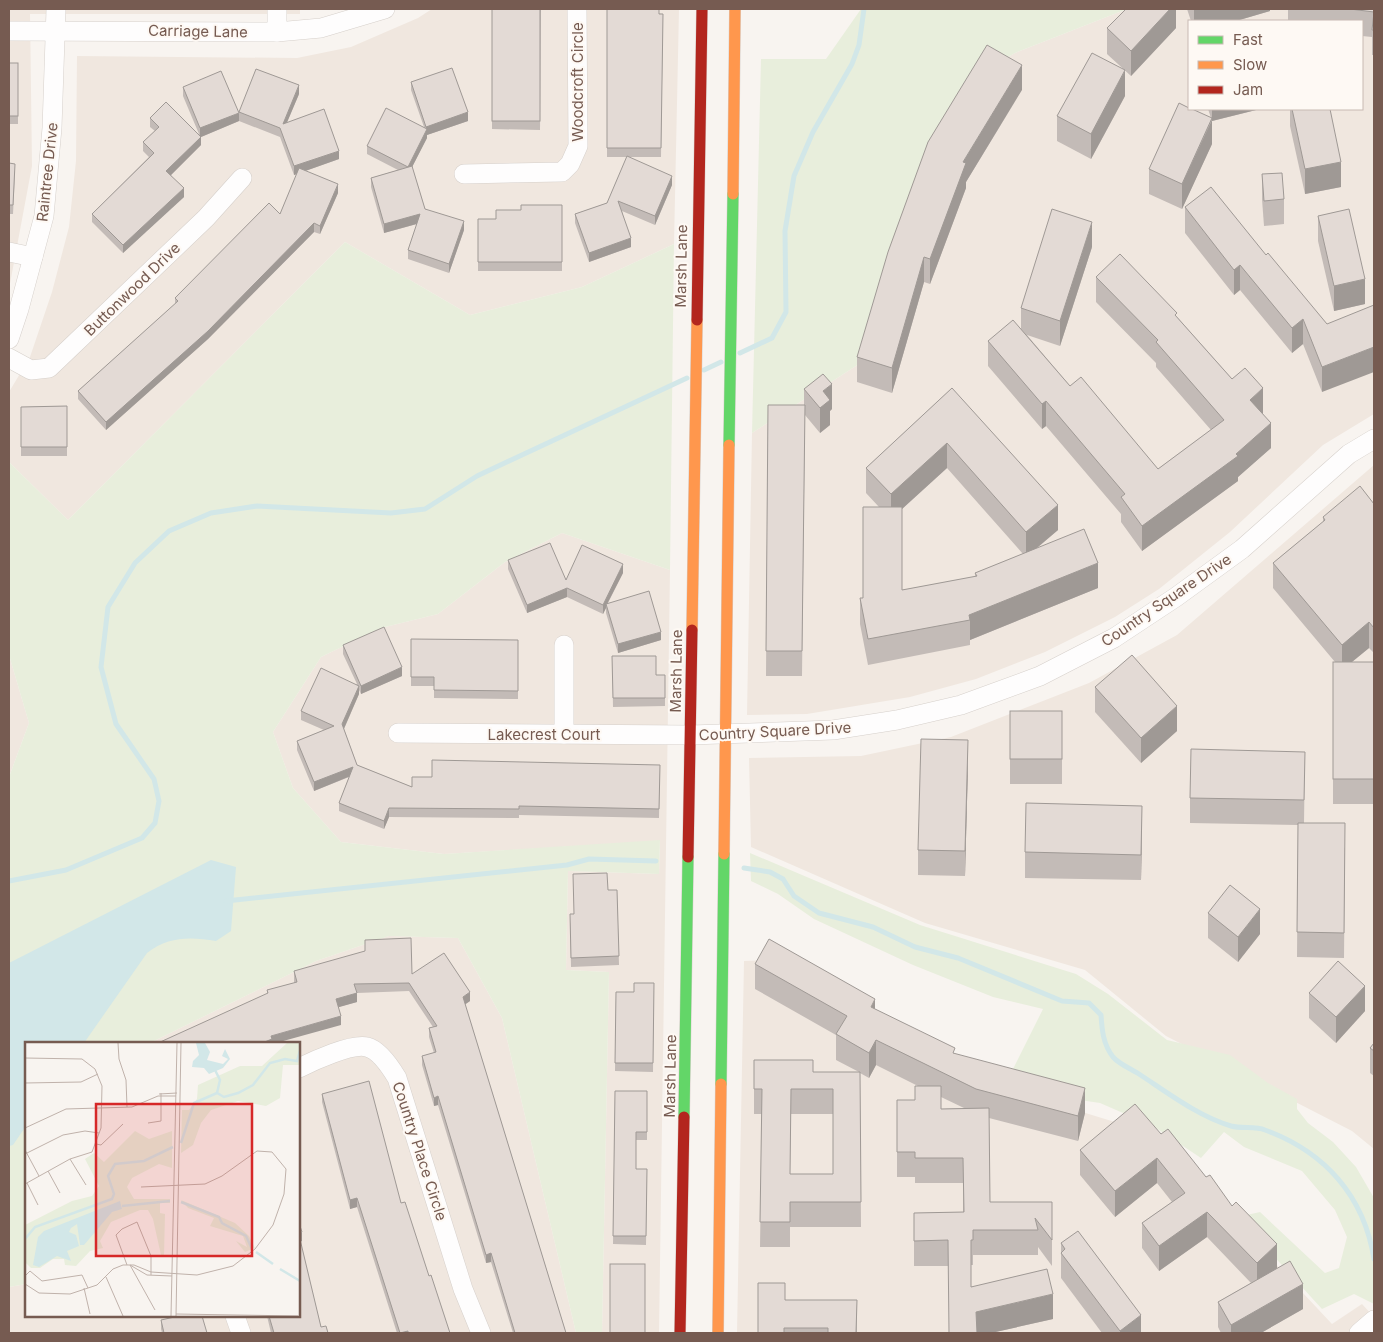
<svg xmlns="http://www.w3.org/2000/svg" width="1383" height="1342" viewBox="0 0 1383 1342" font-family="Inter,sans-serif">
  <rect width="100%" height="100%" fill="#f8f4f0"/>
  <!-- residential -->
  <g fill="#f0e7df" fill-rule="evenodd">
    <path d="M9,9H300V14H30L32,166L9,289Z"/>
    <path d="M432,9H679L674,244L582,287L470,315L345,242L68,520L9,462V392L30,357L52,292L69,227L76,161L77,56L297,58L351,47L418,18Z"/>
    <path d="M1127,9H1374V414L1323,445L1230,532L1159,589L1115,617L1045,652L976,679L910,697L807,714L747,715L752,433L859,364L985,70L1015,53ZM1189,21H1362V109H1189Z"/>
    <path d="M1374,465V1149L1352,1131L1166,1036L1085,970L925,923L751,847L749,758L861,756L951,737L1089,683L1177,635Z"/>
    <path d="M562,533L670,570L659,1333H602L609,972L566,970L568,871L659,874L660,841L444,854L341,842L293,788L273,732L321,657L381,628L438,614L505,562Z"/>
    <path d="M9,655L29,723L9,777Z"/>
    <path d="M389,936L458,938L502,1018L576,1333H9V1287L26,1284V1316H299V1043H150L316,961Z"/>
    <path d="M773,960L964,1076L1154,1134L1332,1324L1362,1304L1374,1317V1333H737L744,961Z"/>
  </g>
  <!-- green -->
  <g fill="#e8eedc">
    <path d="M861,9H1127L1015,53L985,70L859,364L752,433L761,59H826Z"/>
    <path d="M345,242L470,315L582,287L674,244L670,570L562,533L505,562L438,614L381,628L321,657L273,732L293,788L341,842L444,854L660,840L659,874L568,871L566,970L609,972L602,1333H576L502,1018L458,938L389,936L316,961L150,1043H26V1284L9,1287V777L29,723L9,655V462L68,520Z"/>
    <path d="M750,853L920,925L1076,974L1108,994L1167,1040L1230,1055L1268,1083L1297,1099V1109L1308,1123L1333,1142L1356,1167L1374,1198V1304L1354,1294L1322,1309L1238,1217L1260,1212L1325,1273L1339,1268L1347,1237L1335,1210L1302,1171L1244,1147L1224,1132L1201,1158L1153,1126L1100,1103L1053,1096L1009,1077L1043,1009L993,997L913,965L814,919L778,894L751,881Z"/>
  </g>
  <!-- water -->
  <path fill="#d2e7e8" d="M211,860L236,867L231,931L216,941C191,937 169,936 147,953L84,1043H26V1126L13,1145L9,1146V963Z"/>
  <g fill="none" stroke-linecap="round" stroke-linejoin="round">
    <!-- stream -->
    <g stroke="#d2e7e8" stroke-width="5">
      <path d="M740,353L772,338L786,312L785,231L794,176L813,132L852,64L859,45L864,9"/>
      <path d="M704,370L721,362"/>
      <path d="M744,868L770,872L783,879L794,896L819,913L873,927L915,947L958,958L1062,1001L1089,1003L1101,1015C1102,1030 1103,1044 1113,1057C1119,1064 1131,1069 1139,1074C1168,1093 1198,1116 1231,1126C1242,1129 1255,1126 1265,1130C1325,1152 1364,1196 1374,1259"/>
      <path d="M9,881L66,870L142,838L155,823L159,801L154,779L116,724L101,667L108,607L135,563L169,531L211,513L257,506L391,513L425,509L477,476L687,378"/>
      <path d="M226,901L567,865L589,859L656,861"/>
    </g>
    <defs>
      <g id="street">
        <path d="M9,31L277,32L321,28L385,9"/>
        <path d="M277,32V9"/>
        <path d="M464,174L562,172L570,164L578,146L577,9"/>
        <path d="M9,252L33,257"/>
        <path d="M9,339L19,309L44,216L52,128L56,9"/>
        <path d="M9,358L31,370L49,368L206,218L242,178"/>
        <path d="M398,733L691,735L833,730L897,720L961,705L1040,676L1114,638L1176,597L1242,549L1349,454L1374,439"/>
        <path d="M564,734V645"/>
        <path d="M299,1068C313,1061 352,1043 367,1047C379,1050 391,1068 397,1078L463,1289L481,1333"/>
        <path d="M235,1316L241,1333"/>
        <path d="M1359,1333L1374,1320"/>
      </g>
      <g id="fast">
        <path d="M729,445L733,194"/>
        <path d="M721,1084L724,854"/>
        <path d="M684,1117L688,857"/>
      </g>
      <g id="slow">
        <path d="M733,194L735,9"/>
        <path d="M692,630L697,320"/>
        <path d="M724,854L729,445"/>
        <path d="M718,1333L721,1084"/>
      </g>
      <g id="jam">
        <path d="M697,320L702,9"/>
        <path d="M688,857L692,630"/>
        <path d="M680,1333L684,1117"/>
      </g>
    </defs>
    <!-- street casing -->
    <use href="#street" stroke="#d6d0cb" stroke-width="20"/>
    <!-- fast casing -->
    <use href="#fast" stroke="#d8d0cc" stroke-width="12"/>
    <!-- slow casing -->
    <use href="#slow" stroke="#d8d0cc" stroke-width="12"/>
    <!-- jam casing -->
    <use href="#jam" stroke="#d8d0cc" stroke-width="12"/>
    <!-- street -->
    <use href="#street" stroke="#fefdfd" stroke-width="19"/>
    <!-- fast -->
    <use href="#fast" stroke="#63d668" stroke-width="11"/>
    <!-- slow -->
    <use href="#slow" stroke="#ff974d" stroke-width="11"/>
    <!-- jam -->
    <use href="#jam" stroke="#b3261e" stroke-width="11"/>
  </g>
  <!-- wall -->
  <g fill="#c3bbb7" fill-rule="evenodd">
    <path d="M492,9H541L540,130L492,129Z"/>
    <path d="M607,9L663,14L661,157H628L672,185L655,225L622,211L631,247L589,262L575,223V214L607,203L627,157H607Z"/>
    <path d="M1176,9V28L1131,76L1107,54V28Z"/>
    <path d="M1187,9H1270V11L1236,21H1191Z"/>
    <path d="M1288,9H1374V55H1372V37L1362,36V21H1288Z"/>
    <rect x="9" y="63" width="9" height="61"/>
    <path d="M411,82L468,121L427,135V138L412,167L425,209L464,230L449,273L408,259V250L417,224L384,233L371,187V178L398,170L367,154V146L424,127L411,90Z"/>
    <path d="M183,87L239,121L201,137V145L171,175L184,197L123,253L92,222V214L149,157L143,151V142L155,131L150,127V118L199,134L183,96Z"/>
    <path d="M1022,90L966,182V188L930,284L924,282L892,393L857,382V357Z"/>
    <path d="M299,94L287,122L339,159L305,171L338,193L320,234L314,232L208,339L106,430L78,399V391L175,304V298L280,214L297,174L294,175L280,137L239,121V112Z"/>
    <path d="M1125,96L1091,159L1057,141V116Z"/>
    <path d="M1208,109H1260L1212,121V144L1182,209L1149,194V169L1211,118Z"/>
    <path d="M1290,109H1330L1341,187L1305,194L1290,126Z"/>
    <path d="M9,163L15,172L13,214H9Z"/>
    <path d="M1262,174L1284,199V224L1264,226L1262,199Z"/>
    <path d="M562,205V271H478V219H496L521,210Z"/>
    <path d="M1185,207L1266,255L1327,324L1322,392L1303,344L1292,353L1240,290L1234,295L1185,233Z"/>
    <path d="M1318,216L1365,304L1334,311L1318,241Z"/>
    <path d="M1092,247L1060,346L1027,335L1070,386L1158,469L1211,430L1156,367V363L1096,302V277L1177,317L1232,379L1263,413V414L1271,448L1238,477V481L1142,551L1121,522V514L1046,426L1042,429L988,366V341L1021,328V308Z"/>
    <path d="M952,388L1058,530L1036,549L1098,588L970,640V645L868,665L860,624V598H863L879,507L866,493V468ZM947,468L1023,554L975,573V577L902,590V509Z"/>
    <path d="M804,389L832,409L830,411V425L820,433L805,415L802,676H766L768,405H804Z"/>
    <path d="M67,406V456H21V407Z"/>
    <path d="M1374,504V653L1369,648L1352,662H1374V804H1333V662H1335L1273,588V563L1323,522V517Z"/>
    <path d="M508,560L566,580L623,573L608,603L661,640L618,653L606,613V608L603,614L567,597L527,613L508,569Z"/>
    <path d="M411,639L518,640V699L434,698V686H411Z"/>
    <path d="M343,645L402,676L361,694L359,690V694L344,729L357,765L412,787L432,777L660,765L659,818L519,815V818L389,817L384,829L339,811V803L349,777L314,791L297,750V741L324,730L301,720V711L357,684L343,654Z"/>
    <path d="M612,656L656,675H665V706L613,707Z"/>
    <path d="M1095,687L1177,731L1141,763L1095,712Z"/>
    <rect x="1010" y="711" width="52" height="73"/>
    <path d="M1305,752L1304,823L1345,848L1344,958L1297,957L1298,825L1190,823V798Z"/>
    <path d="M968,765L965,876L918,875V850Z"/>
    <path d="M1142,831L1141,880L1025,878V852Z"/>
    <path d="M608,890H617L619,965L571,967L570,923Z"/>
    <path d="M1208,913L1260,934L1238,962L1208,938Z"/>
    <path d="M755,964L875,1009L955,1054L1085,1113L1078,1141L989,1118L990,1202H1052V1266L1038,1247V1255H973V1265H971V1287L1053,1319L991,1333L948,1266H914V1213L963,1212V1183H915V1177H897V1100H915L918,1086L876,1065L869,1078L860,1073L861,1227H790V1247H760L762,1114H754V1060L813,1072H859L836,1060V1035L755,989ZM941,1097L964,1108L941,1109ZM791,1114H833V1174H790Z"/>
    <path d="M294,971L412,974L470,1001L465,1004L566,1333H513L491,1262L486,1263L438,1105L434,1106L422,1065V1056L434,1053L429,1037V1028L433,1027L409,991L357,993V1002L338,1007L341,1025L267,993V990L294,983Z"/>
    <path d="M654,983L653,1072L615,1071L616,992H634Z"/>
    <path d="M1309,993L1365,1011L1336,1043L1309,1018Z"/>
    <path d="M1374,1043V1076L1370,1073V1048Z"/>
    <path d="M615,1091H647V1140H636V1169H647L646,1245L613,1244Z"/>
    <path d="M322,1094L401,1203L450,1333H397L357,1207L350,1209L322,1102Z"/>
    <path d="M1161,1134L1206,1177L1277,1268L1303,1309L1261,1333H1221L1218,1327V1302L1251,1283L1207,1237L1159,1271L1142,1248V1223L1172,1202L1157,1183L1115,1217L1080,1175V1150Z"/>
    <path d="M299,1223L302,1241L300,1242L321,1327L328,1333H271L267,1316H299Z"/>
    <path d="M1061,1243L1141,1333H1102L1061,1278Z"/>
    <path d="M785,1300H857V1333H758Z"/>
    <path d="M161,1320L207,1333H162L161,1329Z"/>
  </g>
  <!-- shaded-wall -->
  <g fill="#9f9995">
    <path d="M1170,9H1176V28L1131,76V51Z"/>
    <path d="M1194,9H1270V11L1236,21H1194Z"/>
    <path d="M1022,65V90L966,182V188L930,284V259L963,162Z"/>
    <path d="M1125,70V96L1091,159V134Z"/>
    <path d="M299,85V94L283,132V124Z"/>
    <path d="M1212,109H1260L1212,121V144L1182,209V184L1212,120Z"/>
    <path d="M468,112V121L427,135V138L408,175V167L426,131V127Z"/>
    <path d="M239,113V121L201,137V145L166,180V171L200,137V128Z"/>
    <path d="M339,151V159L294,175V166Z"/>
    <path d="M1341,162V187L1305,194V169Z"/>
    <path d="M672,176V185L655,225V216Z"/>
    <path d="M338,184V193L320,234V226Z"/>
    <path d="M184,188V197L123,253V245Z"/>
    <path d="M420,214V223L384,233V224Z"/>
    <path d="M464,221V230L449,273V264Z"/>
    <path d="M1092,222V247L1060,346V321Z"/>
    <path d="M314,223V232L208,339L106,430V422Z"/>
    <path d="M631,238V247L589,262V253Z"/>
    <path d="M924,257V282L892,393V368Z"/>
    <path d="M1240,265V290L1234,295V270Z"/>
    <path d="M1365,279V304L1334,311V286Z"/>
    <path d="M1303,319V344L1292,353V328Z"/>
    <path d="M1374,347V372L1322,392V367Z"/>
    <path d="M832,384V409L830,411V425L820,433V408L823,391Z"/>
    <path d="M1263,388V413L1250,425V400Z"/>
    <path d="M1046,401V426L1042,429V404Z"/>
    <path d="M1271,423V448L1238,477V481L1142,551V526L1236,454Z"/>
    <path d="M947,443V468L891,519V494Z"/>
    <path d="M1058,505V530L1026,557V532Z"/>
    <path d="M1098,563V588L970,640V620L969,615Z"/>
    <path d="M623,564V573L606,606V604V608L603,614V605Z"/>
    <path d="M567,588V597L527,613V605Z"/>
    <path d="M1369,622V648L1342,670V645Z"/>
    <path d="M661,632V640L618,653V644Z"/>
    <path d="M402,667V676L361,694V686Z"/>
    <path d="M359,686V694L342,733V724Z"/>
    <path d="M1177,706V731L1141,763V738Z"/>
    <path d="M968,740V765L965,876V851Z"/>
    <path d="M353,767V775L314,791V782Z"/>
    <path d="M1142,806V831L1141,880V855Z"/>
    <path d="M389,808V817L384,829V821Z"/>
    <path d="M1260,909V934L1238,962V937Z"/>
    <path d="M1365,986V1011L1336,1043V1017Z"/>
    <path d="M470,992V1001L463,1006V997Z"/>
    <path d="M357,993V1002L336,1008V999Z"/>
    <path d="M875,999V1024L871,1007Z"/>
    <path d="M341,1016V1025L276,1043H262L271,1036Z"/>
    <path d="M876,1040V1065L869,1078V1053Z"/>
    <path d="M1085,1088V1113L1078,1141V1116Z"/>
    <path d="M438,1096V1105L434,1106V1098Z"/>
    <path d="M1157,1158V1183L1115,1217V1191Z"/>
    <path d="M357,1198V1207L350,1209V1200Z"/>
    <path d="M1207,1212V1237L1159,1271V1246Z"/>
    <path d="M302,1232V1241L299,1242V1233Z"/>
    <path d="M1277,1244V1269L1257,1288V1263Z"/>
    <path d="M491,1253V1262L486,1263V1255Z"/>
    <path d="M1303,1284V1309L1261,1333H1231V1325Z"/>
    <path d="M1053,1294V1319L991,1333H976V1312Z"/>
    <path d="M1141,1315V1333H1120V1331Z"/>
  </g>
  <!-- building -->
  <g fill="#e3dad5" stroke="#9f9995" fill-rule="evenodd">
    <rect x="492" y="9" width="48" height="112"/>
    <path d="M607,9H659V14H663L661,148H607Z"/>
    <path d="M1126,9H1170L1131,51L1107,28Z"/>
    <path d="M1350,9H1374V30H1372L1374,12Z"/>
    <path d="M987,45L1022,65L963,162L966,163L930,259L924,257L892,368L857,357L888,252L928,142Z"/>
    <path d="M1092,53L1125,70L1091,134L1057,116Z"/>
    <rect x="9" y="63" width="9" height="53"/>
    <path d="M452,68L468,112L426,127L411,82Z"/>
    <path d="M256,69L299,85L283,124L324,109L339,151L294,166L280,128L239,112Z"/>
    <path d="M221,71L239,113L200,128L183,87Z"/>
    <path d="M166,102L201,137L166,171L184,188L123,245L92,214L154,153L143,142L159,127L150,118Z"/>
    <path d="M1179,103L1189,108V109H1192L1212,118L1182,184L1149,169Z"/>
    <path d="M386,108L427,129L408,167L367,146Z"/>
    <path d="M1292,109H1330L1341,162L1305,169Z"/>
    <path d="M627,156L672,176L655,216L618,201L631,238L589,253L575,214L607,203Z"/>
    <path d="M9,163L15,164L13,205H9Z"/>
    <path d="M412,166L425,209L464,221L449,264L408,250L420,214L384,224L371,178Z"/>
    <path d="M299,168L338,184L320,226L314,223L208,331L106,422L78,391L178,301L175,298L269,203L280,214Z"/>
    <path d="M1282,173L1284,199L1264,201L1262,174Z"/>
    <path d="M1211,187L1266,255L1268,253L1327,324L1374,305V347L1322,367L1303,319L1292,328L1240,265L1234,270L1185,207Z"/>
    <path d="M521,205H562V262H478V219H496V210H521Z"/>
    <path d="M1052,209L1092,222L1060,321L1021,308Z"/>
    <path d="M1349,209L1365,279L1334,286L1318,216Z"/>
    <path d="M1120,254L1177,313L1175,315L1232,379L1245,368L1263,388L1250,400L1271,423L1236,454L1238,456L1142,526L1121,497L1125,494L1046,401L1042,404L988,341L1013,320L1070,386L1081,377L1158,469L1224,420L1156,342L1158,340L1096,277Z"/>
    <path d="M823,374L832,384L823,391L830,400L820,408L804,389Z"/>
    <path d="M952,388L1058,505L1026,532L947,443L891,494L866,468Z"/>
    <path d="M768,405H805L802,651H766Z"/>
    <path d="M67,406V447H21V407Z"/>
    <path d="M1360,486L1374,504V628L1369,622L1342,645L1273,563L1325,520L1323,517Z"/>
    <path d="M863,507H902V590L977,576L975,573L1084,529L1098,563L969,615L970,620L868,639L860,598H863Z"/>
    <path d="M550,543L566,580L582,545L623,564L603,605L567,588L527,605L508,560Z"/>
    <path d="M649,591L661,632L618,644L606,604Z"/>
    <path d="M384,627L402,667L361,686L343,645Z"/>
    <path d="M411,639L518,640V691L434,690V677H411Z"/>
    <path d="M1132,655L1177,706L1141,738L1095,687Z"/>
    <path d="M612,656H656V675H665V698H613Z"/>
    <rect x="1333" y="662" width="41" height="117"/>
    <path d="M321,668L359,686L342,724L357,765L412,787V777H432V760L660,765L659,809L519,806V809L389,808L384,821L339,803L353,767L314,782L297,741L334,726L301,711Z"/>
    <rect x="1010" y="711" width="52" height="48"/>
    <path d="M921,739L968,740L965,851L918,850Z"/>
    <path d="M1191,749L1305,752L1304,800L1190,798Z"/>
    <path d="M1026,803L1142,806L1141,855L1025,852Z"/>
    <path d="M1298,823H1345L1344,933L1297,932Z"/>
    <path d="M607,873L608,890H617L619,956L571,958L570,914H574L573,874Z"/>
    <path d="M1230,885L1260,909L1238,937L1208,913Z"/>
    <path d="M411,938L412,974L444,953L470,992L463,997L566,1333H515L491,1253L486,1255L438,1096L434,1098L422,1056L436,1052L429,1028L437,1026L409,983L354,984L357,993L336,999L341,1016L271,1036L272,1039L262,1043H158L268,993L267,990L297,982L294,971L365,951V940Z"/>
    <path d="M769,939L875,999L871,1007L955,1048L953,1053L1085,1088L1078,1116L976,1089L876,1040L869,1053L836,1034L847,1016L755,964Z"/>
    <path d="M1338,961L1365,986L1336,1017L1309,993Z"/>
    <path d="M634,983H654L653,1063H615L616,992H634Z"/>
    <path d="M1374,1043V1051L1370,1048Z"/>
    <path d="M754,1060H813V1072H860L861,1202H790V1222H760L762,1089H754ZM791,1089H833V1174H790Z"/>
    <path d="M369,1081L401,1203L405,1202L429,1276L431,1275L450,1333H408V1331L400,1333L357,1198L350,1200L322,1094Z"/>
    <path d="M915,1086H941V1109L989,1108L990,1202H1052V1240L1035,1218L1038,1230H973V1240H971V1287L1047,1269L1053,1294L976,1312L977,1333H949L948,1240L914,1241V1213L964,1212L963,1158H915V1152H897V1100H915Z"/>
    <path d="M615,1091H647V1132H636V1169H647L646,1236H613Z"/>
    <path d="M1135,1104L1161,1134L1168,1129L1206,1177L1210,1175L1232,1206L1236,1202L1277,1244L1257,1263L1207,1212L1159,1246L1142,1223L1185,1193L1157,1158L1115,1191L1080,1150Z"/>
    <path d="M299,1223L302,1232L299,1233Z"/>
    <path d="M1078,1231L1141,1315L1120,1331L1061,1253L1065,1249L1061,1243Z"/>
    <path d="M299,1235L321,1327L326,1326L328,1333H274L269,1316H299Z"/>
    <path d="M1290,1261L1303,1284L1231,1325L1218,1302Z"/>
    <rect x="610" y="1264" width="35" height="69"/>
    <path d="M758,1283H785V1300H857L856,1333H828V1328H784V1333H758Z"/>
    <path d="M179,1316H202L207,1333H164L161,1320Z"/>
  </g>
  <g text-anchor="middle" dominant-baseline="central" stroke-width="4" stroke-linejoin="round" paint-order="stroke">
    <!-- street labels -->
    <g font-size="15" fill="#765b51" stroke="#fef9f4">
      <text transform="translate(198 31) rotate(1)">Carriage Lane</text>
      <text transform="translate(577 82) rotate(-90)">Woodcroft Circle</text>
      <text transform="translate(47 172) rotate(-84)">Raintree Drive</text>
      <text transform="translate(681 266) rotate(-89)">Marsh Lane</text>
      <text transform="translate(132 289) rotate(-44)">Buttonwood Drive</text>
      <text transform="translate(1166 600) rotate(-34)">Country Square Drive</text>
      <text transform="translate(676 671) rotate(-89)">Marsh Lane</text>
      <text transform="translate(775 731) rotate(-3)">Country Square Drive</text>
      <text x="544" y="734">Lakecrest Court</text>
      <text transform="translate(670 1076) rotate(-89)">Marsh Lane</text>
      <text transform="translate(420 1151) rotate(72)">Country Place Circle</text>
    </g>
  </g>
  <!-- overview -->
  <g transform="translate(25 1042)">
    <rect width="275" height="275" fill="#f8f4f0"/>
    <path d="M262,1H275V23H258L255,56L241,64L213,59L186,68L176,81L168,103L156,111L157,68H164L172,57L173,43L215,24H237ZM110,89L124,97L147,89V126L134,122L107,136L102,145L109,157H145V161H135V171L140,172L139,213H136L128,177L123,168H115L86,180L75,199L78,206L65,209L51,224L40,223L39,217H28L15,226H6L0,220V183L47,159L67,154L74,144L60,117L69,111L79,120ZM156,158L210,181L224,194L230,206L220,210L211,199L222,205L218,194L185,184L189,176L163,166Z" fill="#e8eedc"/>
    <path d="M171,1H180L185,10L182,18L198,22L203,17L197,14L200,7L205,17L198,26L184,32L179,26L167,25L168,19L174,13ZM95,159L97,167L87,170L59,203H55L52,182L46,186L44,190L51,193L54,204L42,209L46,219L32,214L14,225L8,223L13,195L19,189Z" fill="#d2e7e8"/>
    <path fill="none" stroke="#d2e7e8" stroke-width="2.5" d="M190,28L195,38L192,51M156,101L169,61L192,51L199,55L213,51L228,43L245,21L260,17L272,19L275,8M156,160L194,175L197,181L221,194L227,207M97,164L145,159M0,197L10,185L87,157L89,152L83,134L90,122L119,119L148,105M231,210L248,222M255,227L275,239"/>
    <path fill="none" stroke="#c0b2ab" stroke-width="1" d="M93,1L94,17L101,38L102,65M0,16L57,17L70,27L77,44L76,86L67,110L45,117L0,142M0,41L56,40L73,32M134,52L152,51M123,81L136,79V51M0,86L41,67L107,65L133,54H151M71,102L76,103L98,82M0,108L14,134M0,112L38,93L60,89L74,91M45,117L61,143M23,129L35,151M2,141L13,163M102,223L91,193L97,187L112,180L126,214V233M105,223L130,268M105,223L122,233L147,234M0,234L5,229L17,239L57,233L63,246M81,235L98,274M0,242L14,251L45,252L72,243L88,227L98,223H109L126,230L172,233L208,224L230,207L248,183L259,152L261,127L247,110L232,109L197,134L180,142L116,145M59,246L65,272M151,272L273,274M146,274L152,1M151,274L156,1"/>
    <path fill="#d62828" fill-opacity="0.15" stroke="#d62828" stroke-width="2.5" d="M71,62H227V214H71Z"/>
    <rect width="275" height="275" fill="none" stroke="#765b51" stroke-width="2.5"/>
  </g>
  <!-- border -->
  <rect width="1383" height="1342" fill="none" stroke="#765b51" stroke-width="20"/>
  <!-- legend -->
  <rect x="1188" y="20" width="175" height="90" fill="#fef9f4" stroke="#c8bab3"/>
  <rect x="1198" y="36" width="25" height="8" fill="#63d668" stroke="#c8bab3"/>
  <text x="1233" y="45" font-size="15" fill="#765b51">Fast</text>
  <rect x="1198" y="61" width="25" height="8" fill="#ff974d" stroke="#c8bab3"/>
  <text x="1233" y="70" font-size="15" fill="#765b51">Slow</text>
  <rect x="1198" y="86" width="25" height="8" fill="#b3261e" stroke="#c8bab3"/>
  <text x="1233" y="95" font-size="15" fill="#765b51">Jam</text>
</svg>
